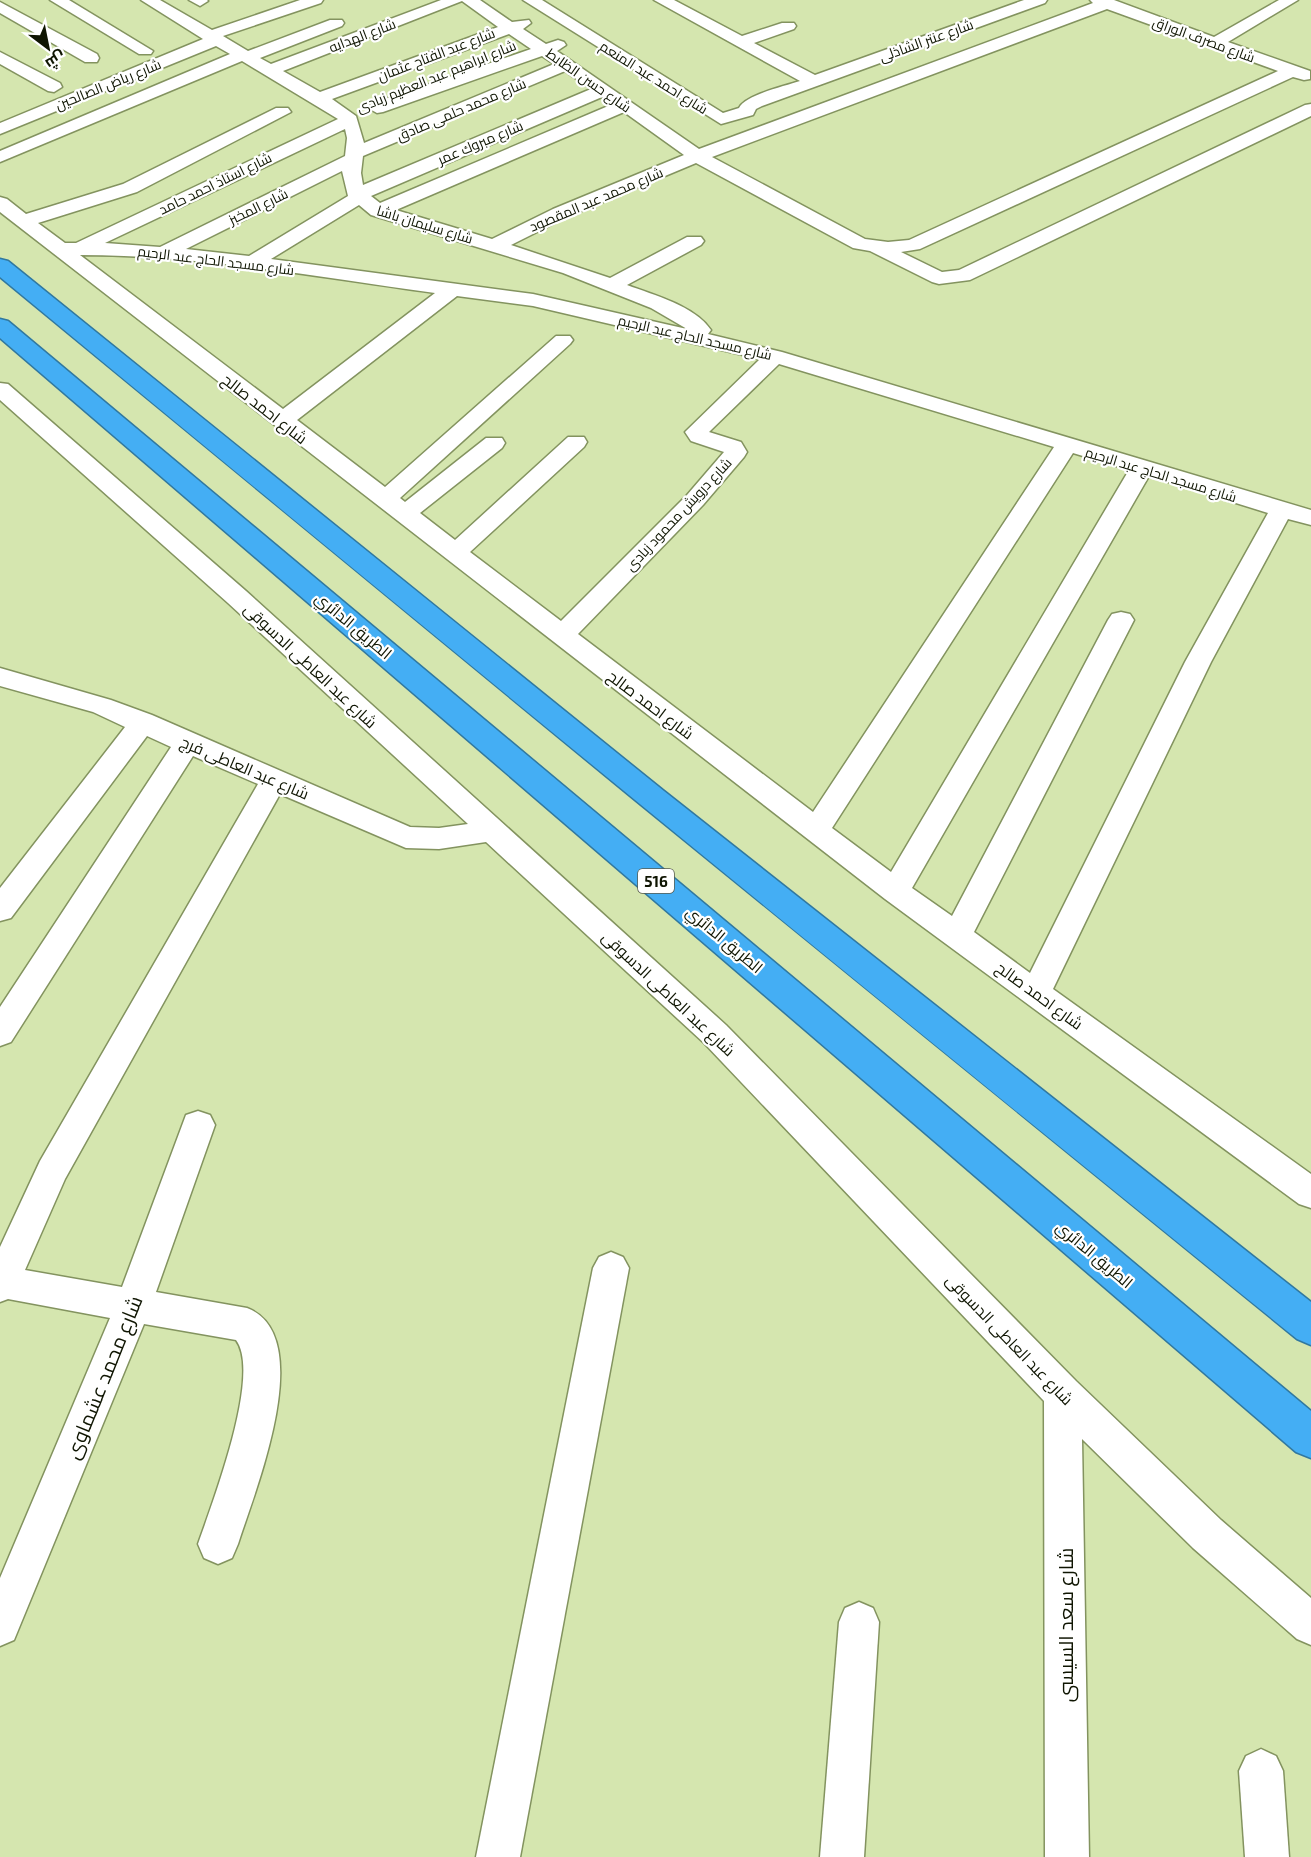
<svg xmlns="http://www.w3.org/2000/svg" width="1311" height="1857" viewBox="0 0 1311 1857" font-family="'Exo 2',Cairo,sans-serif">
  <rect width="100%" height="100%" fill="#d5e6af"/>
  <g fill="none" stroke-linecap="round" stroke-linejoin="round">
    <defs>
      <g id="minor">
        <path d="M50,0H69L153,51L151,54H139Z"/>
        <path d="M141,0H160L212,30L300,0H323L321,3L223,36L248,51L330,20H342L344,23L342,26L260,58L271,64L441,0H480L512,22L529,20L531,23L523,29L546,44L558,40L564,42L566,45L557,51L699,149L1093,3L1090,0H1114L1214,37L1279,0H1298L1228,42L1310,71V79L1304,80L1293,77L920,249L901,252L942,272L959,270L1305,105L1311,104V116L970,280L939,284L932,282L870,251L853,248L696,163L567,217L511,245L610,278L687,237H701L704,241L701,245L627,285C654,295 695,306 711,330L708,334L782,352L1311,510V525L1288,519L1211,662L1053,989L1311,1174V1208L1299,1204L885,899L0,212V197L7,199L26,214L123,184L276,108H288L291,112L137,192L38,223L65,243H76L338,119L242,61L0,162V151L230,54L216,46L0,134V123L203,39ZM462,1L498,27L320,92L283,71ZM1107,9L1278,71L909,240L888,242L865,239L712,157ZM509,34L531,49L371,104L368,108L377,113L383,112L542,56L554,64L364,143L356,116L332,99ZM565,71L591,89L363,185L361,173L363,156ZM602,97L613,104L380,203L371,196ZM624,112L684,155L553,209L492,239L396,210ZM345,129L347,138L345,156L160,247L105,243ZM342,171L348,196L249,256L186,249ZM359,205L371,215L563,273L651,308L687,329L533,294L271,259ZM80,255C199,255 318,277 435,293L283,409ZM457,296L533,306L760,359L685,432L691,441L724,452L687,495L561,621L470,552L584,447L587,442L584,437H568L455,540L420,513L502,448L505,443L502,438H486L405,502L400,498L570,344L573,340L570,336H556L385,487L297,420ZM779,364L1054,447L813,812L578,634L703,505L744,457L747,452L741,442L709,432ZM1073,453L1129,470L891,872L832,828ZM1149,476L1268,513L1185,662L1030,973L974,932L1134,620L1130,614L1121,612L1112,614L1108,620L952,916L912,888Z"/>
        <path d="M189,0H207L208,1L200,6Z"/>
        <path d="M523,0H542L723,113L739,108C745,95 785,86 800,81L654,0H674L742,36L782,23H794L796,26L794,29L754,43L815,75L1024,0H1047L1045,3L762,106L756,109L753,115L721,124Z"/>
        <path d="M0,2L97,54L99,58L97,62H85L0,13Z"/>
        <path d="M0,52L60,83L62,87L54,92L48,91L0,64Z"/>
        <path d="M0,383L8,384L246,591L726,1025L1076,1381L1221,1520L1311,1598V1645L1297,1639L1193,1548L1082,1439L1089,1857H1045L1044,1401L704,1043L486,842L439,849L406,848L280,794L65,1179L25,1270L122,1287L186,1115L198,1111L210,1115L215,1125L156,1292L247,1308C319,1336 254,1493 238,1544L232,1558L218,1564L204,1558L198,1544C212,1504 262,1374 236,1340L144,1324L14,1640L0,1646V1578L110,1318L8,1299L0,1302V1247L40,1161L258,784L193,756L11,1042L0,1046V1007L171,747L147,736L11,918L0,921V888L125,727L93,712L0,686V668L111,700L152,715L410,827L439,828L468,824L228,603L0,400Z"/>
        <path d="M611,1252L623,1257L629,1268L520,1857H476L593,1268L599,1257Z"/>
        <path d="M859,1602L873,1608L879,1622L864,1857H820L839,1622L845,1608Z"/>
        <path d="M1261,1749L1276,1756L1283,1771L1289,1857H1245L1239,1771L1246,1756Z"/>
      </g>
      <g id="motorway">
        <path d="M0,259L8,261L664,791L1311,1302V1345L1297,1339C863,988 430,633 0,277Z"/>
        <path d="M0,319L8,321L1311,1411V1458L1296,1452L0,338Z"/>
      </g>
    </defs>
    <!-- minor casing -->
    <use href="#minor" stroke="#83935f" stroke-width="3"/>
    <!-- motorway casing -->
    <use href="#motorway" stroke="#31789f" stroke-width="3"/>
    <!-- minor -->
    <use href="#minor" fill="#fff" fill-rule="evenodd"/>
    <!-- motorway -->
    <use href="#motorway" fill="#44aef4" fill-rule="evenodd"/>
  </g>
  <g text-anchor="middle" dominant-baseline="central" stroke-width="4.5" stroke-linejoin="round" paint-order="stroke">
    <!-- far-street labels -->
    <g font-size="14" fill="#0f1502" stroke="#fff">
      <text transform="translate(362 35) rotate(-21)">شارع الهدايه</text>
      <text transform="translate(1204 39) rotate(20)">شارع مصرف الوراق</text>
      <text transform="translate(926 40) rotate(-20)">شارع عنتر الشاذلى</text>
      <text transform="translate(436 54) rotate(-21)">شارع عبد الفتاح عثمان</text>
      <text transform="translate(436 76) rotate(-22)">شارع ابراهيم عبد العظيم زبادى</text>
      <text transform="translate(654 77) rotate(32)">شارع احمد عبد المنعم</text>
      <text transform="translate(589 80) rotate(35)">شارع حسن الظابط</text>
      <text transform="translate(108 84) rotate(-22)">شارع رياض الصالحين</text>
      <text transform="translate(461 109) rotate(-23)">شارع محمد حلمى صادق</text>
      <text transform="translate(480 142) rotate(-23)">شارع مبروك عمر</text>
      <text transform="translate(215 183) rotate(-26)">شارع استاذ احمد حامد</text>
      <text transform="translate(596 199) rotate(-23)">شارع محمد عبد المقصود</text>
      <text transform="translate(258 206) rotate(-26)">شارع المخبز</text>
      <text transform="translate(425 224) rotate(17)">شارع سليمان باشا</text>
      <text transform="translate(216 260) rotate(7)">شارع مسجد الحاج عبد الرحيم</text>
      <text transform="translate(695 337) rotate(13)">شارع مسجد الحاج عبد الرحيم</text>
      <text transform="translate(1161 474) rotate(17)">شارع مسجد الحاج عبد الرحيم</text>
      <text transform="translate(678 514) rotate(-47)">شارع درويش محمود زبادى</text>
    </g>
    <!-- shield labels -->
    <rect fill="#fff" stroke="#575b4e" stroke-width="1.5" x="638" y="869" width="36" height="24" rx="4.5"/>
    <g font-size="15" font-weight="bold" fill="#0f1502">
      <text x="656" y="881">516</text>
    </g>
    <!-- street labels -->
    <g font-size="16" fill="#0f1502" stroke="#fff">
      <text transform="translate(265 408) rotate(38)">شارع احمد صالح</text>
      <text transform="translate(354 625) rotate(40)">الطريق الدائري</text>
      <text transform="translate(311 665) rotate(43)">شارع عبد العاطى الدسوقى</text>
      <text transform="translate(651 704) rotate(37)">شارع احمد صالح</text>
      <text transform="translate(245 767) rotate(23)">شارع عبد العاطى فرج</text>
      <text transform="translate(725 939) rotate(40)">الطريق الدائري</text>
      <text transform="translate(669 993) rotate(43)">شارع عبد العاطى الدسوقى</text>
      <text transform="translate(1040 995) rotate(36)">شارع احمد صالح</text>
      <text transform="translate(1095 1254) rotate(40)">الطريق الدائري</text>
      <text transform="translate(1010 1339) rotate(46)">شارع عبد العاطى الدسوقى</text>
    </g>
    <!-- near-street labels -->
    <g font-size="20" fill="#0f1502" stroke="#fff">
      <text transform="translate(103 1377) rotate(-68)">شارع محمد عشماوى</text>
      <text transform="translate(1065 1625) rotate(-90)">شارع سعد السيسى</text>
    </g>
  </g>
  <!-- north arrow -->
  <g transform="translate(48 48) rotate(148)" stroke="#ffffff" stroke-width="4.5" paint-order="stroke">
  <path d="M0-4.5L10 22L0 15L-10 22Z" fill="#0f1502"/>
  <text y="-9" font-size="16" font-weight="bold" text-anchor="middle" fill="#0f1502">ش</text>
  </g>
</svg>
